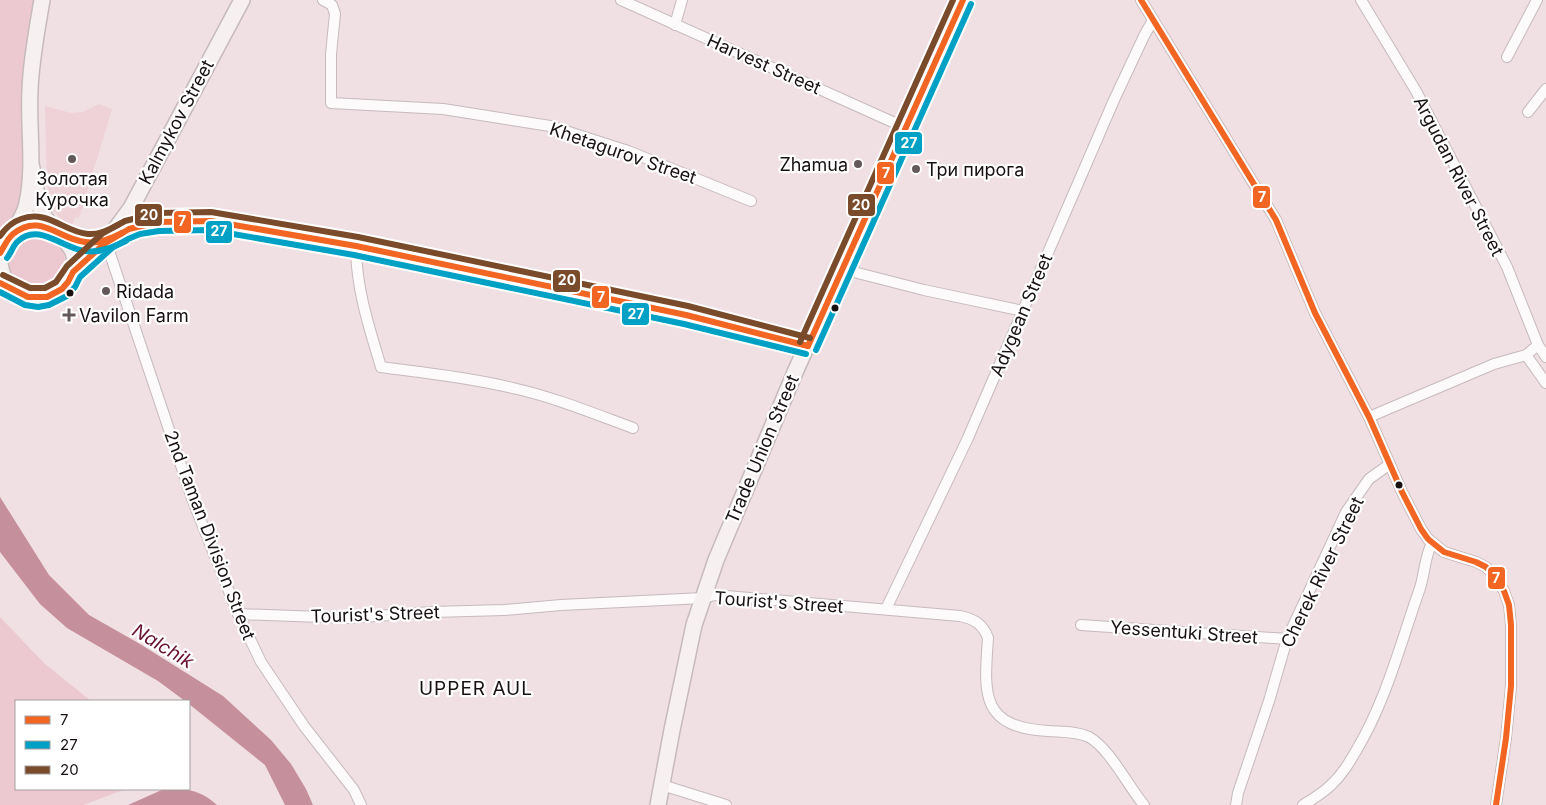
<svg xmlns="http://www.w3.org/2000/svg" width="1546" height="805" viewBox="0 0 1546 805" font-family="Inter,sans-serif">
  <rect width="100%" height="100%" fill="#f0dfe3"/>
  <!-- built -->
  <path fill="#eed2d8" d="M99,104L112,109L79,218L75,217L73,225L63,221L51,208L47,183L45,106L71,113L83,112Z"/>
  <!-- green -->
  <g fill="#ecc9d0">
    <path d="M0,0H42L28,187L0,253Z"/>
    <circle cx="37" cy="262" r="28"/>
    <path d="M0,617L45,664L91,701H16V789H126L83,805H0Z"/>
  </g>
  <!-- water -->
  <g fill="#c58f9c">
    <path d="M0,497L49,575L89,615L140,644L223,696L271,740L291,764L306,789L313,805H285L265,765L189,704V701H185L158,681L67,628L40,604L0,552Z"/>
    <path d="M164,789C187,789 199,789 217,805H128Z"/>
  </g>
  <g fill="none" stroke-linecap="round" stroke-linejoin="round">
    <defs>
      <g id="street">
        <path d="M323,0L332,5L335,14L331,54V103L443,109L550,126L628,151L751,201"/>
        <path d="M621,0L906,128"/>
        <path d="M1141,0L1276,220L1315,313L1369,417L1402,492L1421,529L1428,539L1444,552L1476,562L1486,567L1496,578L1504,591L1509,605L1511,625V686L1506,738L1496,805"/>
        <path d="M1361,0L1416,91L1475,205L1507,267L1538,345L1546,357"/>
        <path d="M675,25L682,0"/>
        <path d="M1507,57L1537,0"/>
        <path d="M1528,112L1546,89"/>
        <path d="M106,242L193,501L238,614L261,662L304,726L354,790L361,805"/>
        <path d="M356,246C356,288 369,327 381,367C426,373 472,378 517,389C556,398 595,414 633,428"/>
        <path d="M842,269L924,290L1023,311"/>
        <path d="M1526,355L1546,383"/>
        <path d="M1369,417L1494,364L1526,355L1538,345"/>
        <path d="M886,609L967,440L1114,100L1144,36L1153,20"/>
        <path d="M238,614L348,618L432,612L504,610L561,605L703,598L715,595L960,616C974,619 983,624 988,638C984,694 980,727 1048,731C1062,732 1076,731 1089,737C1110,749 1128,786 1144,805"/>
        <path d="M1081,625L1287,639"/>
        <path d="M662,785L726,805"/>
        <path d="M1236,805L1238,793L1269,701L1287,639L1346,512L1369,479L1390,464"/>
        <path d="M1303,805C1313,799 1323,793 1331,785C1342,775 1349,763 1356,751C1386,701 1400,645 1419,591C1425,575 1424,558 1432,543"/>
      </g>
      <g id="secondary">
        <path d="M31,164C35,179 36,197 42,212C51,235 86,244 71,276C67,283 63,289 56,293C45,299 32,300 20,294C8,288 0,274 0,260C1,241 23,225 27,203C35,167 28,127 30,90C31,60 37,30 42,0"/>
        <path d="M13,234L23,227L36,225L48,227L82,242H106L142,225L196,220L226,222L356,246L686,315L808,346"/>
        <path d="M72,273L106,242L131,208L242,0"/>
        <path d="M658,805L672,730L694,625L716,560L796,370L963,0"/>
      </g>
    </defs>
    <!-- street casing -->
    <use href="#street" stroke="#c7babc" stroke-width="12"/>
    <!-- secondary casing -->
    <use href="#secondary" stroke="#c7babc" stroke-width="18"/>
    <!-- street -->
    <use href="#street" stroke="#fdfafb" stroke-width="10"/>
    <!-- secondary -->
    <use href="#secondary" stroke="#f6f0f1" stroke-width="15"/>
    <defs>
      <g id="bus-1">
        <path d="M1141,0L1276,220L1315,313L1369,417L1402,492L1421,529L1428,539L1444,552L1476,562L1486,567L1496,578L1504,591L1509,605L1511,625V686L1506,738L1496,805"/>
        <path d="M0,253C4,247 7,239 13,234C40,212 58,239 85,242C98,244 111,239 122,233"/>
        <path d="M0,283L28,297H47L62,289L68,282L73,272L104,244L129,229L158,222L211,221L356,246L686,315L808,346"/>
        <path d="M808,346L963,0"/>
      </g>
      <g id="bus-2">
        <path d="M7,258C11,253 13,246 17,242C38,221 63,249 85,251C100,253 113,247 126,241"/>
        <path d="M0,292L25,305L38,307L49,305L67,296L75,287L80,277L91,267L112,248L128,239L140,234L159,231L210,230L354,255L684,324L806,354"/>
        <path d="M816,350L971,4"/>
      </g>
      <g id="bus-3">
        <path d="M0,236C5,229 12,222 21,219C47,209 64,232 88,234C99,235 109,230 118,225"/>
        <path d="M3,275L30,288H45L56,282L67,266L94,241L103,233L125,221L157,213L211,212L358,237L688,306L810,338"/>
        <path d="M800,342L953,0"/>
      </g>
    </defs>
    <!-- bus-1 casing -->
    <use href="#bus-1" stroke="#fff" stroke-width="10"/>
    <!-- bus-2 casing -->
    <use href="#bus-2" stroke="#fff" stroke-width="10"/>
    <!-- bus-3 casing -->
    <use href="#bus-3" stroke="#fff" stroke-width="10"/>
    <!-- bus-1 -->
    <use href="#bus-1" stroke="#f26522" stroke-width="6"/>
    <!-- bus-2 -->
    <use href="#bus-2" stroke="#01a1c5" stroke-width="6"/>
    <!-- bus-3 -->
    <use href="#bus-3" stroke="#7a4b2a" stroke-width="6"/>
  </g>
  <!-- markers -->
  <g fill="#64585b" stroke="#fff" stroke-width="2">
    <circle cx="72" cy="159" r="5"/>
    <circle cx="858" cy="164" r="5"/>
    <circle cx="916" cy="169" r="5"/>
    <circle cx="106" cy="291" r="5"/>
    <path d="M66.5 307.5h5v5h5v5h-5v5h-5v-5h-5v-5h5z"/>
  </g>
  <g fill="#191012" stroke="#fff" stroke-width="2">
    <circle cx="70" cy="293" r="4.5"/>
    <circle cx="835" cy="308" r="4.5"/>
    <circle cx="1399" cy="485" r="4.5"/>
  </g>
  <g text-anchor="middle" dominant-baseline="central" stroke-width="4.5" stroke-linejoin="round" paint-order="stroke">
    <!-- street labels -->
    <g font-size="18" fill="#191012" stroke="#fff">
      <text transform="translate(764 64) rotate(24)">Harvest Street</text>
      <text transform="translate(176 122) rotate(-62)">Kalmykov Street</text>
      <text transform="translate(623 153) rotate(19)">Khetagurov Street</text>
      <text transform="translate(1459 176) rotate(63)">Argudan River Street</text>
      <text transform="translate(1021 315) rotate(-67)">Adygean Street</text>
      <text transform="translate(762 449) rotate(-67)">Trade Union Street</text>
      <text transform="translate(210 535) rotate(69)">2nd Taman Division Street</text>
      <text transform="translate(1322 572) rotate(-64)">Cherek River Street</text>
      <text transform="translate(779 602) rotate(4)">Tourist's Street</text>
      <text transform="translate(375 614) rotate(-2)">Tourist's Street</text>
      <text transform="translate(1184 632) rotate(4)">Yessentuki Street</text>
    </g>
    <!-- poi labels -->
    <g font-size="18" fill="#191012" stroke="#fff" text-anchor="start">
      <text x="848" y="164" text-anchor="end">Zhamua</text>
      <text x="926" y="169">Три пирога</text>
      <text x="72" y="178" text-anchor="middle">Золотая<tspan x="72" dy="21">Курочка</tspan></text>
      <text x="116" y="291">Ridada</text>
      <text x="79" y="315">Vavilon Farm</text>
    </g>
    <!-- water labels -->
    <g font-size="19" font-style="italic" fill="#681132" stroke="#fff">
      <text transform="translate(163 646) rotate(31)">Nalchik</text>
    </g>
    <!-- neighbourhood labels -->
    <g font-size="19" letter-spacing="1" fill="#191012" stroke="#fff">
      <text x="476" y="688">UPPER AUL</text>
    </g>
  </g>
  <g stroke="#fff" stroke-width="2">
    <rect x="894" y="131" width="29" height="24" rx="5" fill="#01a1c5"/>
    <rect x="876" y="161" width="19" height="24" rx="5" fill="#f26522"/>
    <rect x="1252" y="185" width="19" height="24" rx="5" fill="#f26522"/>
    <rect x="847" y="193" width="29" height="24" rx="5" fill="#7a4b2a"/>
    <rect x="134" y="203" width="29" height="24" rx="5" fill="#7a4b2a"/>
    <rect x="173" y="210" width="19" height="24" rx="5" fill="#f26522"/>
    <rect x="205" y="220" width="28" height="24" rx="5" fill="#01a1c5"/>
    <rect x="552" y="269" width="29" height="24" rx="5" fill="#7a4b2a"/>
    <rect x="591" y="285" width="19" height="24" rx="5" fill="#f26522"/>
    <rect x="621" y="302" width="29" height="24" rx="5" fill="#01a1c5"/>
    <rect x="1487" y="566" width="19" height="24" rx="5" fill="#f26522"/>
  </g>
  <g font-size="14" text-anchor="middle" font-weight="bold" fill="#fff">
    <text x="909" y="148">27</text>
    <text x="886" y="178">7</text>
    <text x="1262" y="202">7</text>
    <text x="861" y="210">20</text>
    <text x="149" y="220">20</text>
    <text x="182" y="226">7</text>
    <text x="219" y="236">27</text>
    <text x="567" y="285">20</text>
    <text x="601" y="302">7</text>
    <text x="636" y="319">27</text>
    <text x="1496" y="583">7</text>
  </g>
  <!-- legend -->
  <rect x="15" y="700" width="175" height="90" fill="#ffffff" stroke="#a39fa0"/>
  <rect x="25" y="716" width="25" height="8" fill="#f26522" stroke="#a39fa0"/>
  <text x="60" y="725" font-size="15" fill="#191012">7</text>
  <rect x="25" y="741" width="25" height="8" fill="#01a1c5" stroke="#a39fa0"/>
  <text x="60" y="750" font-size="15" fill="#191012">27</text>
  <rect x="25" y="766" width="25" height="8" fill="#7a4b2a" stroke="#a39fa0"/>
  <text x="60" y="775" font-size="15" fill="#191012">20</text>
</svg>
